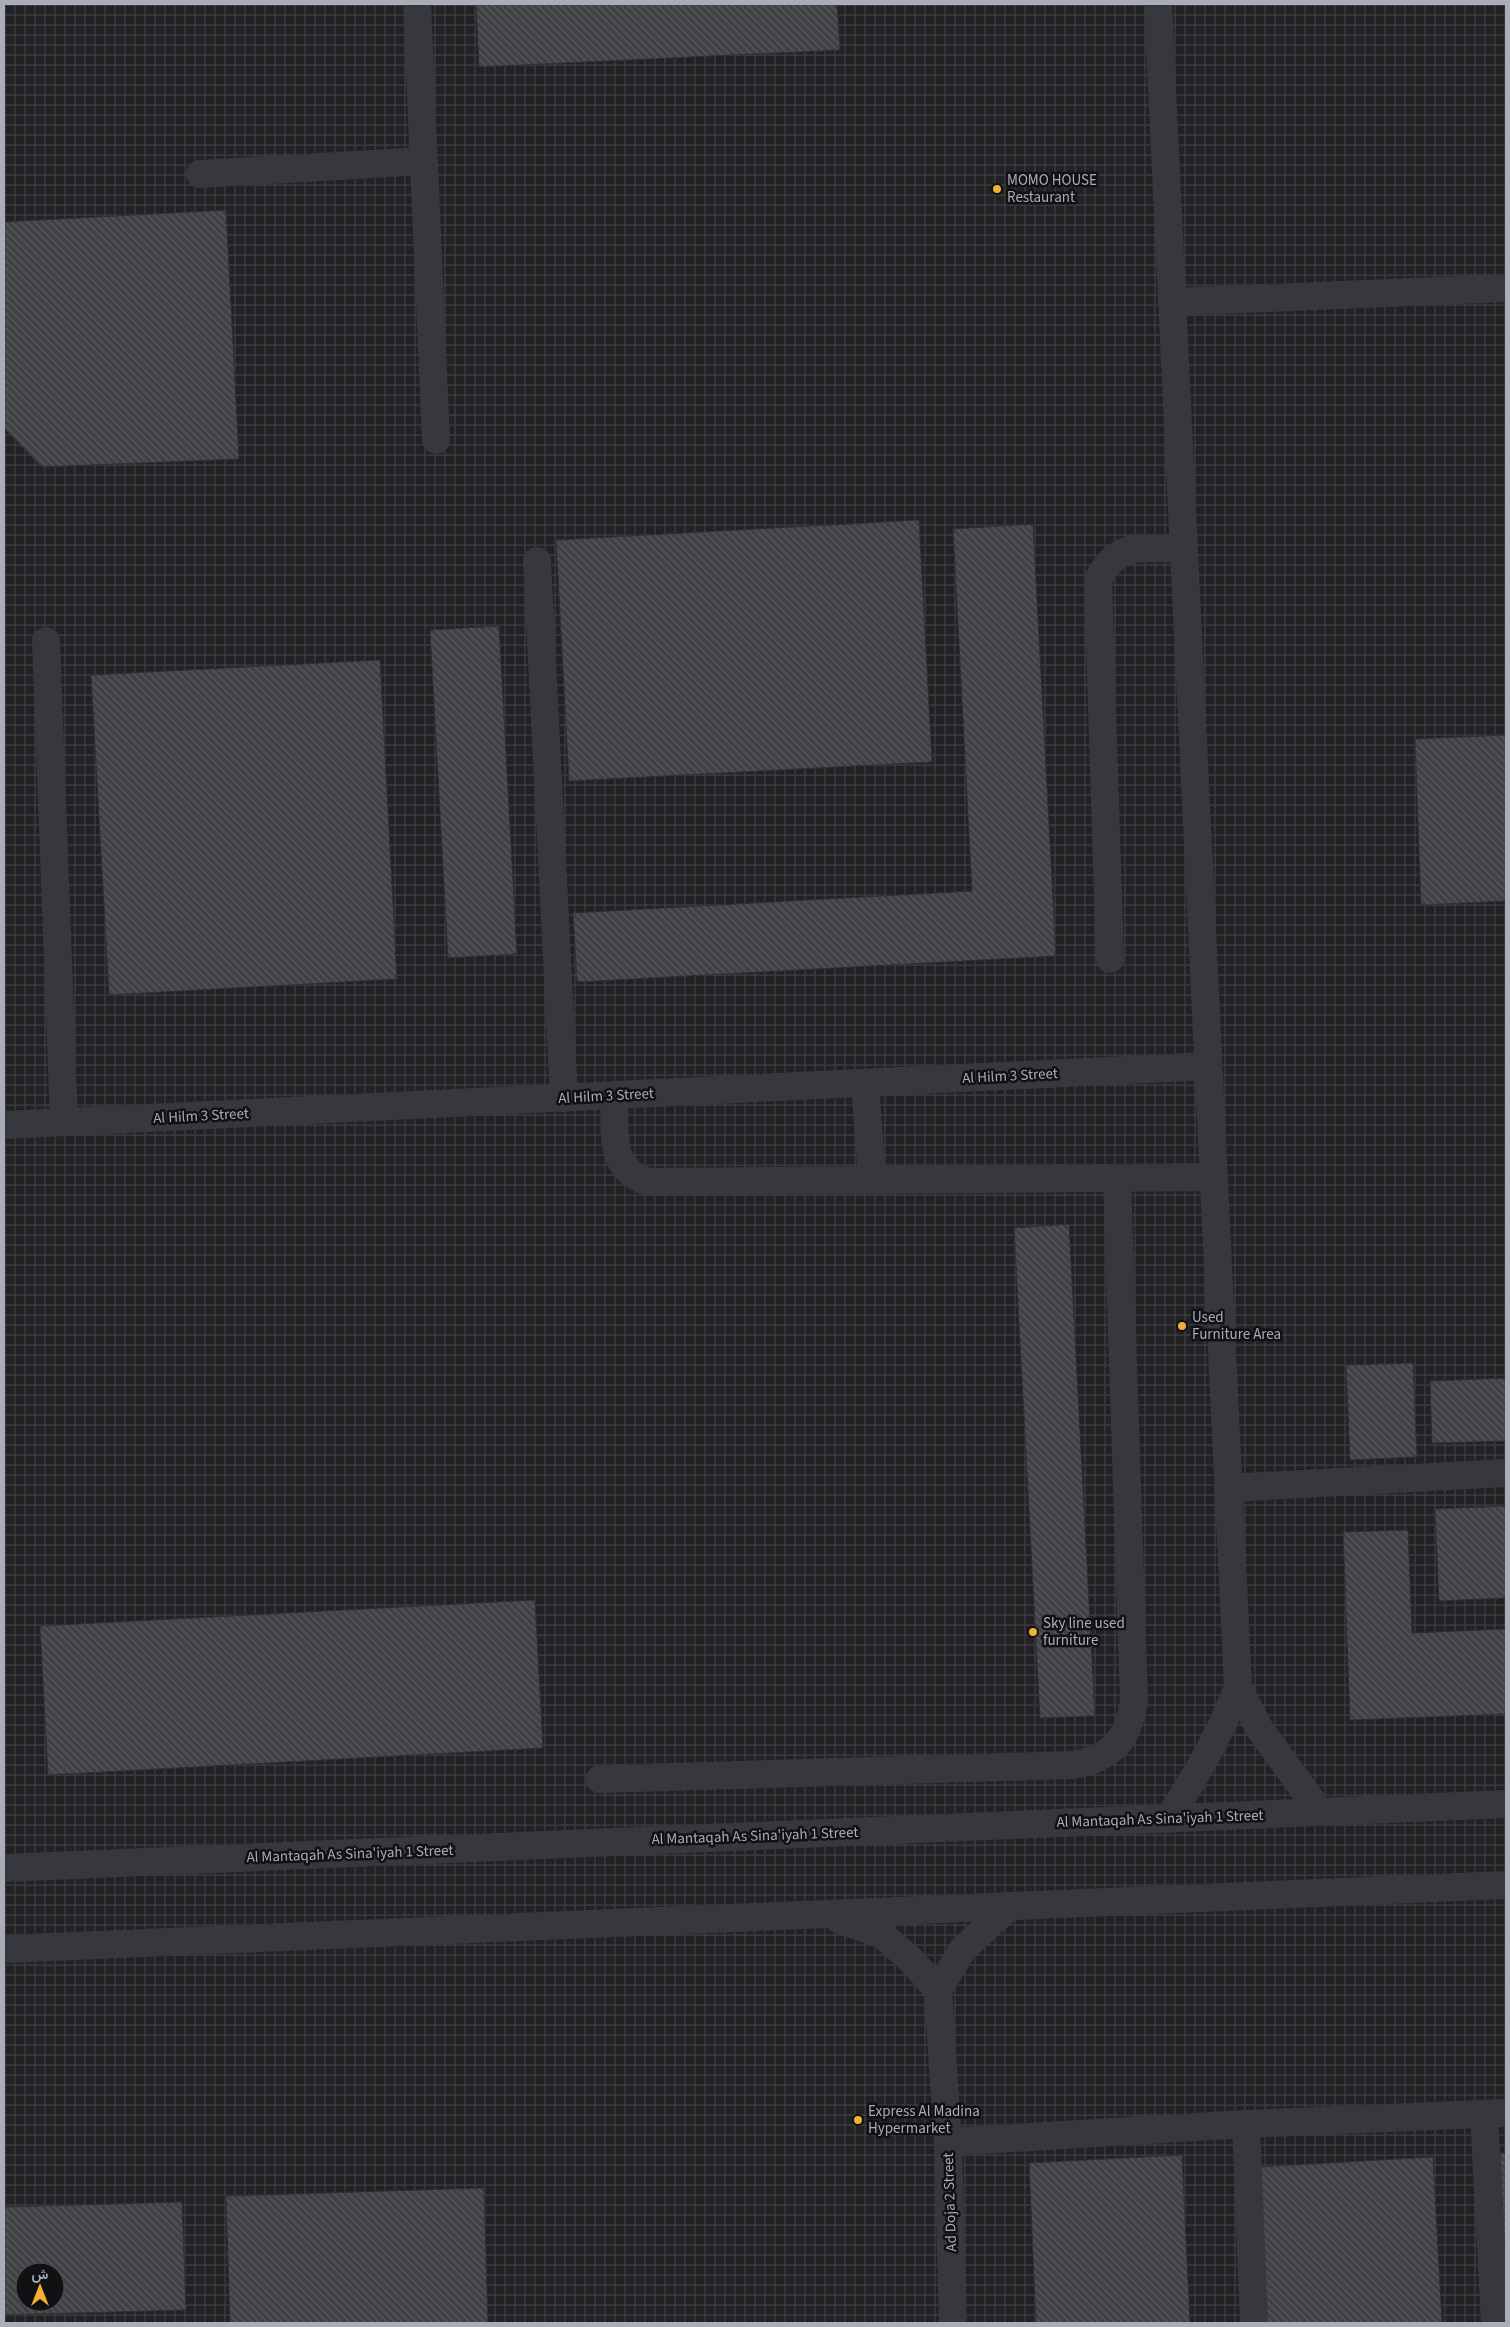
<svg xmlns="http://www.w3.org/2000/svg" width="1510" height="2327" viewBox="0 0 1510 2327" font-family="'Source Sans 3',Vazirmatn,sans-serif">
  <defs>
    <pattern id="industrial-grid" width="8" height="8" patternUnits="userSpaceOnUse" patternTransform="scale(1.25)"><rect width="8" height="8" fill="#222225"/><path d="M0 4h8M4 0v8" fill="none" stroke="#3f3f43"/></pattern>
    <pattern id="building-back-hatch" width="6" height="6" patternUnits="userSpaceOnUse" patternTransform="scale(1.25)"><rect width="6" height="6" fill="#404145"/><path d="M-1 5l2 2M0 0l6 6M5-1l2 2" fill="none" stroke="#595a5e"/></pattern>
  </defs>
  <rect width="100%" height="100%" fill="#161618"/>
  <!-- industrial -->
  <path fill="url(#industrial-grid)" fill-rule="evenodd" d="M4,4H1506V2323H4ZM25,2272H55V2302H25Z"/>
  <!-- building -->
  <g fill="url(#building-back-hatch)" stroke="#303034" fill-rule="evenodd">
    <path d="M476,4H837L840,50L479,67Z"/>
    <path d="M226,210L239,459L42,467L4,428V222Z"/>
    <path d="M919,520L932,762L569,781L556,540Z"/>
    <path d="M1033,524L1056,956L577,982L573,913L972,891L953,529Z"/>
    <path d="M499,626L517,954L448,958L430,630Z"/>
    <path d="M380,660L397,979L109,995L91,675Z"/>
    <path d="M1506,735V901L1421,905L1415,739Z"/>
    <path d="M1069,1224L1095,1716L1040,1718L1014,1228Z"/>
    <path d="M1413,1363L1417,1457L1350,1460L1346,1365Z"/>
    <path d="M1506,1378V1441L1432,1443L1430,1381Z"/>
    <path d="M1506,1506V1598L1439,1601L1435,1509Z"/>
    <path d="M1408,1530L1412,1633L1506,1629V1714L1350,1720L1343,1532Z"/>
    <path d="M535,1600L543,1748L48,1775L40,1626Z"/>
    <path d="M1500,2153H1506V2281Z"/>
    <path d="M1182,2155L1190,2323H1036L1029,2163Z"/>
    <path d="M1433,2157L1442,2323H1264L1256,2167Z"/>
    <path d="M484,2188L488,2323H230L226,2196Z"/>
    <path d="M182,2202L186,2310L4,2315V2207ZM25,2272H55V2302H25Z"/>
  </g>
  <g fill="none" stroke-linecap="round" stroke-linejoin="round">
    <!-- minor -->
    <g stroke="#37383d" stroke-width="28">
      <path d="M417,4L436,440"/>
      <path d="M1158,4L1238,1687C1220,1735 1196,1776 1168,1819"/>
      <path d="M200,174L424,161"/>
      <path d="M1172,302L1506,288"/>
      <path d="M537,561L564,1098"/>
      <path d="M46,641L64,1122"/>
      <path d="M1110,959L1098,580C1117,540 1146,548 1183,549"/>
      <path d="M865,1083L872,1180"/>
      <path d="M614,1096C616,1133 607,1168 648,1182L1213,1177"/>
      <path d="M4,1125L1208,1066"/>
      <path d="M1228,1488L1506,1473"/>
      <path d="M1238,1687L1259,1728L1320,1812"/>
      <path d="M600,1779L1072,1765C1111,1759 1129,1740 1134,1700L1117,1179"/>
      <path d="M4,1868L1506,1804"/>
      <path d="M838,1919L881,1934L910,1959L938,1990"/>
      <path d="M4,1949L1506,1885"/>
      <path d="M1484,2114L1495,2323"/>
      <path d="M1246,2124L1254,2323"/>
      <path d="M948,2142L1246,2124L1506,2113"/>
      <path d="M953,2323L948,2142L938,1990L963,1949L1010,1906"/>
    </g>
  </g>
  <!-- markers -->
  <g fill="#f2b134" stroke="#111113" stroke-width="2">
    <circle cx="997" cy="189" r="5"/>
    <circle cx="1182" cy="1326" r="5"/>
    <circle cx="1033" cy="1632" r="5"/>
    <circle cx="858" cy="2120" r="5"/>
  </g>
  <g text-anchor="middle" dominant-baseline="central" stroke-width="5" stroke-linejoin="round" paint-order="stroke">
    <!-- poi labels -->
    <g font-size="15" fill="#a8adb8" stroke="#111113" text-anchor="start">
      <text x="1007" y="180">MOMO HOUSE<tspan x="1007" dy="17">Restaurant</tspan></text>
      <text x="1192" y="1317">Used<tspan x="1192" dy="17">Furniture Area</tspan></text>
      <text x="1043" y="1623">Sky line used<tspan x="1043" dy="17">furniture</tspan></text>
      <text x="868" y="2111">Express Al Madina<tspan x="868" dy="17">Hypermarket</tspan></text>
    </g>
    <!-- street labels -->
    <g font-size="15" fill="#a8adb8" stroke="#111113">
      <text transform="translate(1010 1076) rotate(-3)">Al Hilm 3 Street</text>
      <text transform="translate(606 1096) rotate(-3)">Al Hilm 3 Street</text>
      <text transform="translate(201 1116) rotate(-3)">Al Hilm 3 Street</text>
      <text transform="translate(1160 1819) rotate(-2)">Al Mantaqah As Sina'iyah 1 Street</text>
      <text transform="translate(755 1836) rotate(-2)">Al Mantaqah As Sina'iyah 1 Street</text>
      <text transform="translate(350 1854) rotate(-2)">Al Mantaqah As Sina'iyah 1 Street</text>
      <text transform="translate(950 2202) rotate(-92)">Ad Doja 2 Street</text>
    </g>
  </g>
  <!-- border -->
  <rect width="1510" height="2327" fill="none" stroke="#a8adb8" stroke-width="10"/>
  <!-- north arrow -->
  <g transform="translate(40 2287)"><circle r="24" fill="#111113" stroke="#4d4f55"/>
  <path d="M0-4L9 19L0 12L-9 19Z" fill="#f2b134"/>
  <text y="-8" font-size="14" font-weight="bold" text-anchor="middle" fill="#a8adb8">ش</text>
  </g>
</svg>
